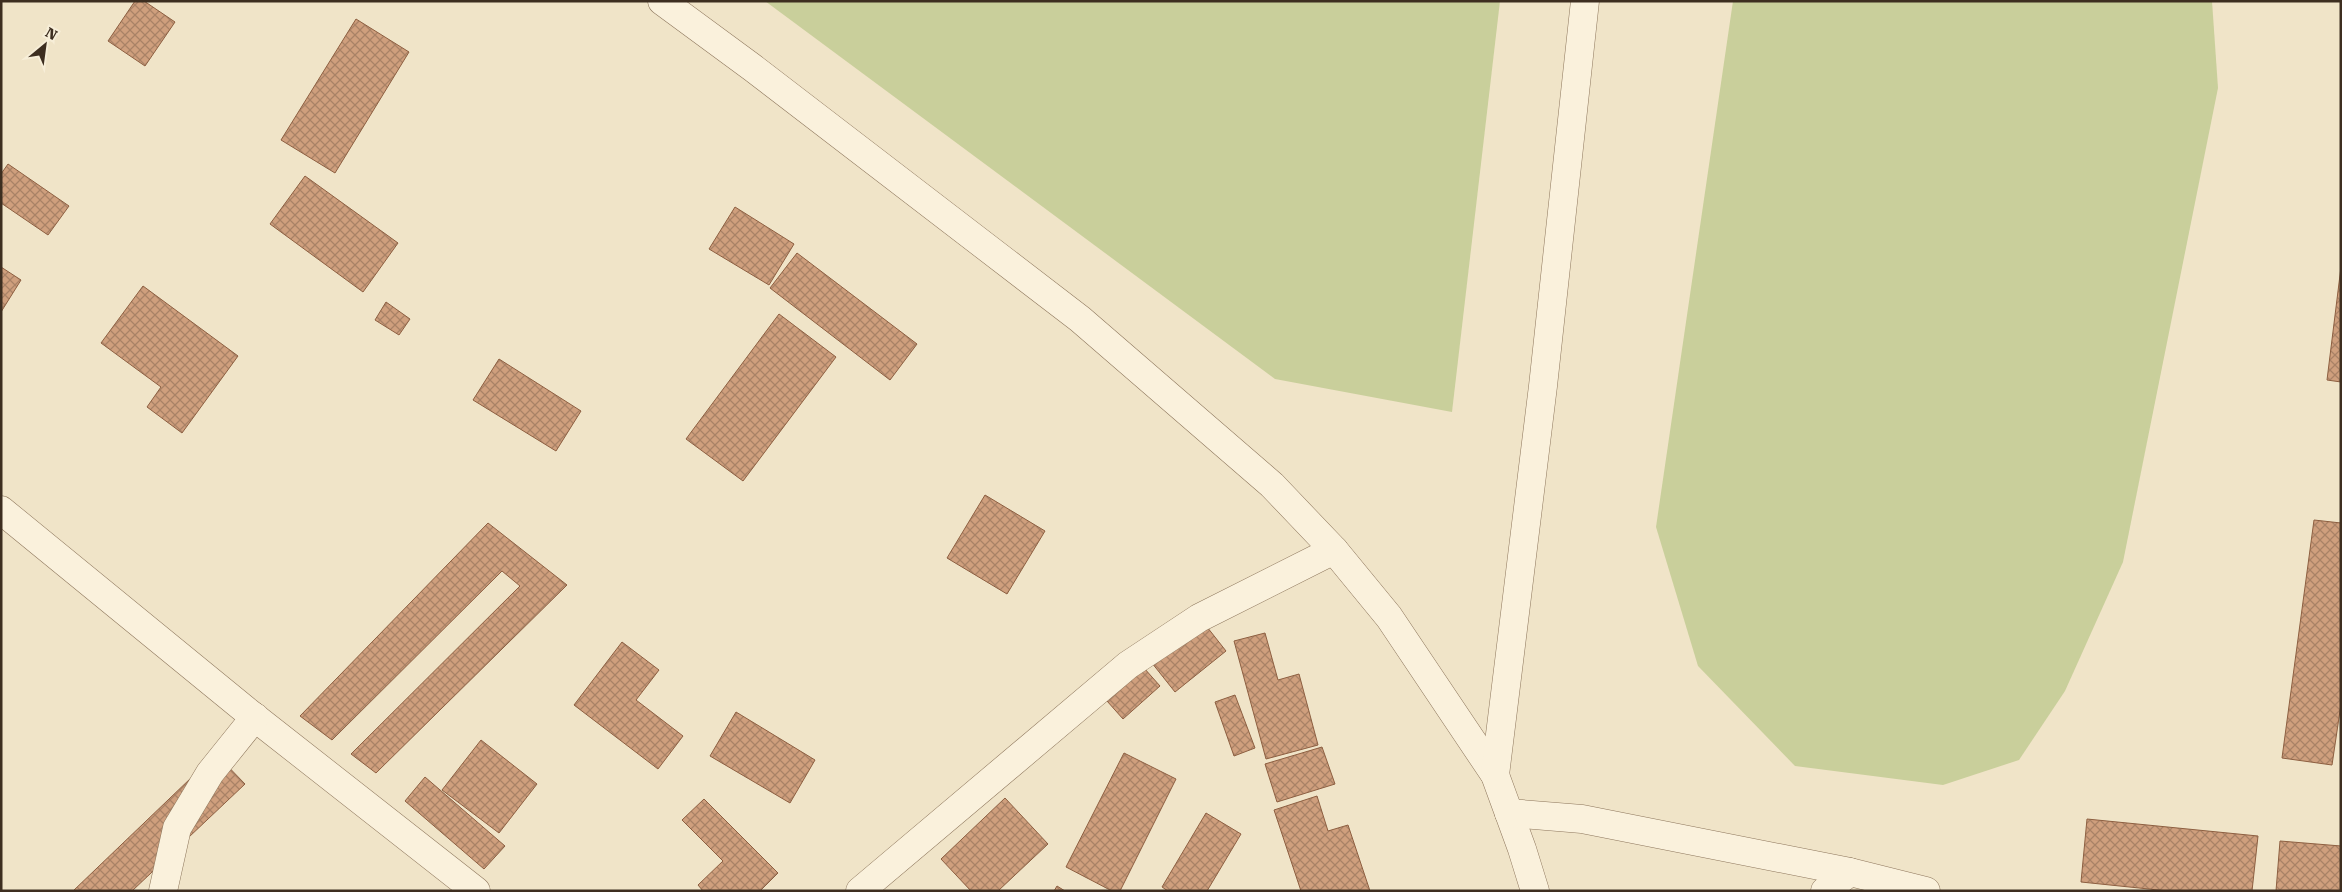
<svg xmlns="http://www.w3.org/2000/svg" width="2342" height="892" viewBox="0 0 2342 892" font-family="'Roboto Serif',serif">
  <defs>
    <pattern id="building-cross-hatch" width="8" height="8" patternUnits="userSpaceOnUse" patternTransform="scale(1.25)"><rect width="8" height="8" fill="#cf9f7d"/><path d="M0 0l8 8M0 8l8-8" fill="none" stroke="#a98266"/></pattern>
  </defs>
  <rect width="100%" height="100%" fill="#f0e4c8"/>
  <!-- grass -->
  <g fill="#c9cf9b">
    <path d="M765,1H1500L1452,412L1275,379Z"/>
    <path d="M1733,1H2212L2218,88L2123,562L2065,691L2019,760L1943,785L1795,766L1698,666L1656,527Z"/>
  </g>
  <!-- building -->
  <g fill="url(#building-cross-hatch)" stroke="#8d5f41">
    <path d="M135,1H144L175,22L145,66L108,41Z"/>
    <path d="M356,19L409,52L335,173L281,140Z"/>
    <path d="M8,164L69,206L48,235L1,203V174Z"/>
    <path d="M305,176L398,243L363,292L270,224Z"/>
    <path d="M735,207L794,244L769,285L709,249Z"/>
    <path d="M797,253L917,344L890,380L770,288Z"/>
    <path d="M1,267L21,280L1,312Z"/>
    <path d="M2341,267V382L2327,380Z"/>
    <path d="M143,286L238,356L182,433L147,407L161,387L101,343Z"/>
    <path d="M386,302L410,319L399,335L375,320Z"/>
    <path d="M779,314L836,357L743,481L686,439Z"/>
    <path d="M499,359L581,411L556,451L473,400Z"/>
    <path d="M985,495L1045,531L1007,594L947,558Z"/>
    <path d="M2314,520L2341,523V704L2332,765L2282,758Z"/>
    <path d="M488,523L567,585L376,773L351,754L520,586L502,571L332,740L300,716Z"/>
    <path d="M1196,613L1226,651L1175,692L1144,653Z"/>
    <path d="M1265,633L1278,680L1299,674L1318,745L1266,759L1234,641Z"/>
    <path d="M622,642L659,670L636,700L683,736L658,769L574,705Z"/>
    <path d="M1136,659L1160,686L1123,719L1099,692Z"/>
    <path d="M1235,695L1255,748L1234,756L1215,702Z"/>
    <path d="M736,712L815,760L790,803L710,756Z"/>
    <path d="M481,740L537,784L499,833L442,790Z"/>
    <path d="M1322,747L1335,784L1277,802L1265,764Z"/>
    <path d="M1124,753L1176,779L1120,891H1112L1066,867Z"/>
    <path d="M216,754L245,784L132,891H73Z"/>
    <path d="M425,777L505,846L484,869L405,801Z"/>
    <path d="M1317,796L1328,831L1348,825L1370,891H1301L1274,810Z"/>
    <path d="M1005,798L1048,844L998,891H971L941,859Z"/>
    <path d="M704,799L778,873L760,891H703L698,885L723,861L682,820Z"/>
    <path d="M1206,813L1241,834L1207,891H1168L1162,887Z"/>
    <path d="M2087,819L2258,836L2252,891H2168L2081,882Z"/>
    <path d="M2280,841L2341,846V891H2276Z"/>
    <path d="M1057,886L1065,891H1054Z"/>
  </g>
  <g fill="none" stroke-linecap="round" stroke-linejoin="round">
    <defs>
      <g id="minor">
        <path d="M662,1L753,68L1080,319L1272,485L1334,550L1389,617L1495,775L1522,849L1535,891"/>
        <path d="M1,510L248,712L476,891"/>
        <path d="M1495,775L1543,386L1585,1"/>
        <path d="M1509,813L1582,819L1850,872L1926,891"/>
        <path d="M163,891L177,828L210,773L255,717"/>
        <path d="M860,891L1128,665L1199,618L1334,550"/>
        <path d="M1825,891L1850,872"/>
      </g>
    </defs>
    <!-- minor casing -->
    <use href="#minor" stroke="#8d765c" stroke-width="29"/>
    <!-- minor -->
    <use href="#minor" stroke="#faf1dc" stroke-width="28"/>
  </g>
  <!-- border -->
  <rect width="2342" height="892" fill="none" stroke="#3d2e20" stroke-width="5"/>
  <!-- north arrow -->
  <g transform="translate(45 45) rotate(29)" stroke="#f7eed8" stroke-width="4" paint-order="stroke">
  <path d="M0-4L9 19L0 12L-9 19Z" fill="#3d2e20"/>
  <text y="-8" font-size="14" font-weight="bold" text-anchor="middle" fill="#3d2e20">N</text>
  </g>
</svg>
